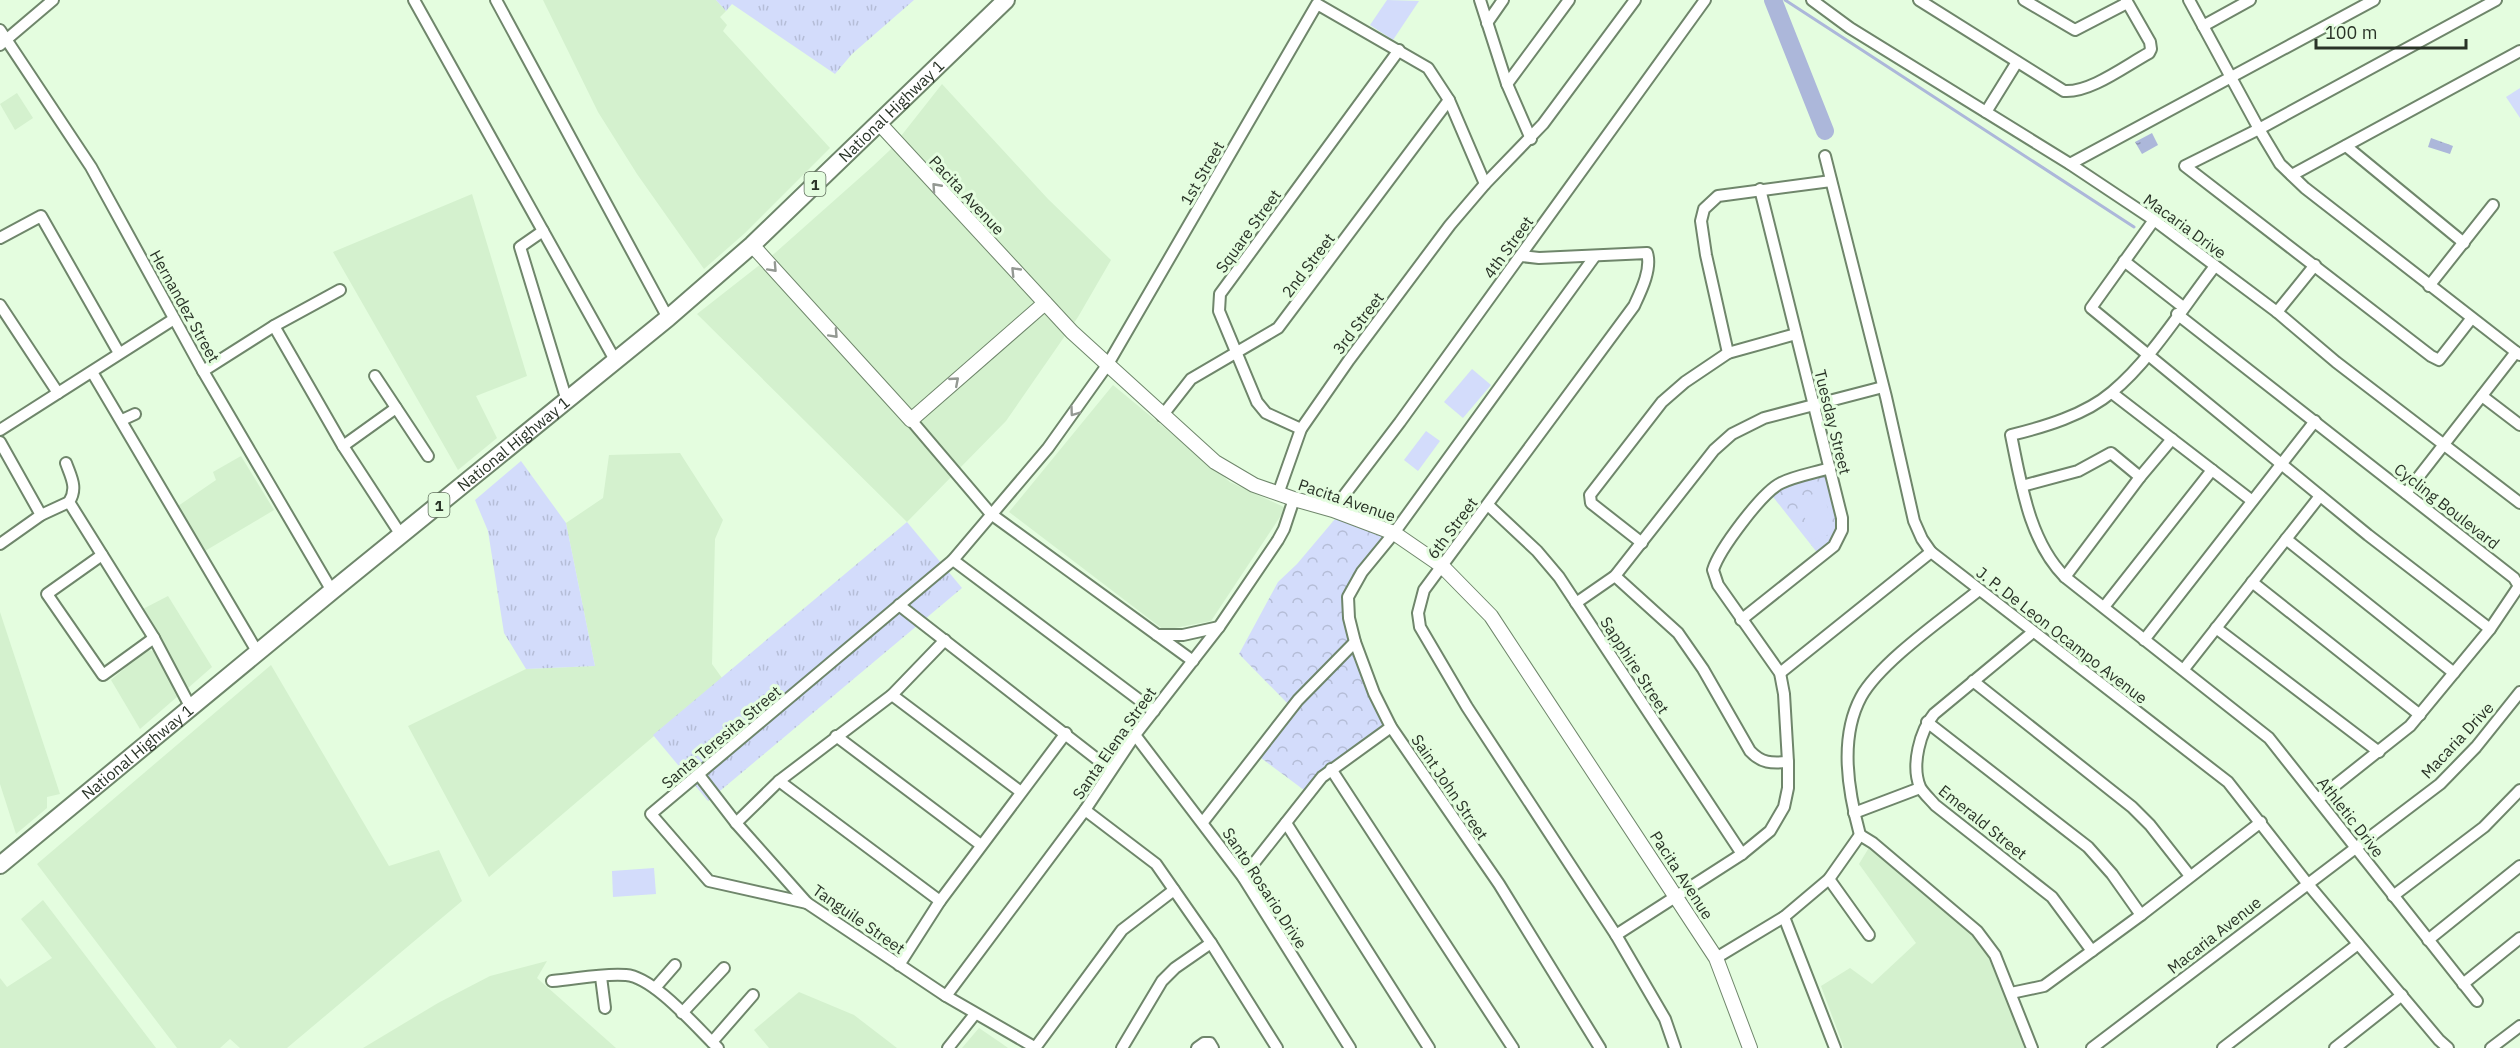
<svg xmlns="http://www.w3.org/2000/svg" width="2520" height="1048" viewBox="0 0 2520 1048" font-family="'IBM Plex Sans',sans-serif">
  <defs>
    <pattern id="grass-tufts" width="24" height="20" patternUnits="userSpaceOnUse" patternTransform="scale(1.5)"><rect width="24" height="20" fill="#d3dcfb"/><path d="M3 7l-1-3M5 7V3M7 7l1-3M15 17l-1-3M17 17v-4M19 17l1-3" fill="none" stroke="#b5bdd7"/></pattern>
    <pattern id="forest-crowns" width="20" height="18" patternUnits="userSpaceOnUse" patternTransform="scale(1.5)"><rect width="20" height="18" fill="#d3dcfb"/><path d="M2 6a3 3 0 1 1 6 0M12 15a3 3 0 1 1 6 0" fill="none" stroke="#b5bdd7"/></pattern>
    <pattern id="water-ripples" width="26" height="14" patternUnits="userSpaceOnUse" patternTransform="scale(1.5)"><rect width="26" height="14" fill="#acb7da"/><path d="M2 4q2-2 4 0t4 0M15 11q2-2 4 0t4 0" fill="none" stroke="#8c95b1"/></pattern>
  </defs>
  <rect width="100%" height="100%" fill="#e4fddf"/>
  <!-- built -->
  <g fill="#d4f1ce">
    <path d="M543,0H716L726,11L720,17L727,25L723,31L830,148L745,233L704,269L637,174L598,112Z"/>
    <path d="M942,84L1048,199L1111,260L1078,317L1006,421L907,522L697,314L775,253L873,166L890,150Z"/>
    <path d="M17,93L33,118L15,130L0,104Z"/>
    <path d="M472,194L527,376L476,396L497,438L458,470L333,252Z"/>
    <path d="M1113,385L1230,482L1286,508L1211,621L1164,630L1009,512Z"/>
    <path d="M680,453L723,520L715,539L712,664L722,678L489,877L408,726L526,669L595,666L566,523L603,498L609,455Z"/>
    <path d="M241,456L274,510L205,551L178,506L216,480L213,472Z"/>
    <path d="M168,596L212,667L188,688L141,610Z"/>
    <path d="M0,612L60,794L47,797V808L16,834L0,784Z"/>
    <path d="M146,650L155,651L178,696L140,729L111,680Z"/>
    <path d="M271,665L389,866L439,850L462,901L287,1048H240L230,1039L220,1048H177L37,864Z"/>
    <path d="M1870,846L1982,942L2026,1048H1844L1821,986L1850,968L1872,984L1916,943L1859,864Z"/>
    <path d="M43,900L156,1048H0V978L7,987L52,958L21,919Z"/>
    <path d="M547,961L537,978L616,1048H363L438,1003L490,976Z"/>
    <path d="M799,992L854,1015L897,1048H769L754,1030Z"/>
    <path d="M979,1028L1001,1043L1008,1048H962Z"/>
  </g>
  <!-- grass -->
  <g fill="url(#grass-tufts)">
    <path d="M716,0H914L852,54L835,74L732,4L726,11Z"/>
    <path d="M521,461L566,523L595,666L526,669L504,633L488,531L475,500Z"/>
    <path d="M907,522L962,588L708,801L653,735Z"/>
  </g>
  <!-- forest -->
  <g fill="url(#forest-crowns)">
    <path d="M1830,468L1842,530L1819,555L1770,493L1780,483Z"/>
    <path d="M1335,519L1393,535L1347,598L1355,642L1290,706L1239,654L1278,582L1297,564Z"/>
    <path d="M1354,645L1386,727L1308,793L1257,755Z"/>
  </g>
  <!-- pitch -->
  <g fill="#d3dcfb">
    <path d="M1387,0L1419,1L1393,40L1370,25Z"/>
    <path d="M2520,88V118L2506,97Z"/>
    <path d="M1472,369L1491,385L1463,418L1444,402Z"/>
    <path d="M1426,431L1440,441L1418,471L1404,460Z"/>
    <path d="M1822,491L1836,532L1812,540L1799,499Z"/>
    <path d="M654,868L656,894L613,897L612,871Z"/>
  </g>
  <!-- water -->
  <g fill="url(#water-ripples)">
    <path d="M2152,133L2158,145L2142,154L2135,142Z"/>
    <path d="M2431,138L2453,146L2450,154L2428,147Z"/>
  </g>
  <g fill="none" stroke-linecap="round" stroke-linejoin="round">
    <!-- stream -->
    <path stroke="#acb7da" stroke-width="3" d="M1785,0L2134,227"/>
    <!-- river -->
    <path stroke="#acb7da" stroke-width="18" d="M1773,0L1825,131"/>
    <defs>
      <g id="minor">
        <path d="M414,0L615,360"/>
        <path d="M496,0L668,318"/>
        <path d="M1480,0L1507,84L1531,139"/>
        <path d="M1812,0L1850,28L2070,164L2154,220L2277,312L2336,362L2520,503"/>
        <path d="M1919,0L2064,91C2090,93 2125,66 2149,53L2151,49L2150,42L2126,0"/>
        <path d="M2024,0L2075,30L2127,3"/>
        <path d="M2189,0L2259,129L2280,164L2305,188L2520,355"/>
        <path d="M1487,23L1503,0"/>
        <path d="M2203,26L2250,0"/>
        <path d="M0,30L91,167L203,371L332,591"/>
        <path d="M0,45L53,0"/>
        <path d="M1507,84L1569,0"/>
        <path d="M1986,112L2017,62"/>
        <path d="M2346,146L2464,243"/>
        <path d="M1825,156L1886,397L1914,521L1922,539L1931,552L2228,782L2307,883L2439,1040L2448,1048"/>
        <path d="M2070,164L2374,0"/>
        <path d="M2292,175L2520,51"/>
        <path d="M2154,220L2091,308L2368,535L2490,629"/>
        <path d="M543,231L520,247L567,401"/>
        <path d="M0,238L41,216L119,353"/>
        <path d="M1521,256L1539,258L1647,253C1652,269 1641,291 1634,306L1424,590L1418,613L1420,627L1467,707L1616,935L1665,1019L1675,1048"/>
        <path d="M1595,256L1394,533L1362,572L1348,597L1349,618L1355,642L1374,693L1391,727L1499,884L1600,1048"/>
        <path d="M2124,261L2183,307"/>
        <path d="M2215,266C2184,306 2150,361 2112,392C2085,415 2044,427 2011,435C2021,483 2029,541 2065,577L2269,738L2477,1001"/>
        <path d="M2429,286L2493,205"/>
        <path d="M0,305L58,393"/>
        <path d="M2277,312L2315,265"/>
        <path d="M2177,314L2514,578L2519,586L2490,629L2410,726L2318,799"/>
        <path d="M2471,319L2439,360L2431,356L2185,166L2259,129L2496,0"/>
        <path d="M274,326L343,446L401,535"/>
        <path d="M1728,353L1706,255L1701,221L1704,209L1718,196L1831,181"/>
        <path d="M203,371L274,326L340,290"/>
        <path d="M92,372L258,653"/>
        <path d="M375,376L428,456"/>
        <path d="M2112,393L2251,500"/>
        <path d="M2482,396L2520,425"/>
        <path d="M1162,416L1191,379L1278,328L1449,100"/>
        <path d="M122,420L135,414"/>
        <path d="M911,420L991,514L1193,661"/>
        <path d="M1301,429L1266,413L1257,402L1219,311L1220,294L1399,50"/>
        <path d="M0,430L174,319"/>
        <path d="M0,442L41,515"/>
        <path d="M343,446L396,408"/>
        <path d="M66,463C71,477 78,488 69,502L154,638L191,708"/>
        <path d="M2022,486L2078,471L2111,453L2140,477"/>
        <path d="M2406,493L2516,352"/>
        <path d="M1278,494L1301,429L1349,360L1450,225L1485,184L1543,124L1635,0"/>
        <path d="M1488,505L1537,551L1559,577L1742,854"/>
        <path d="M1333,510L1400,422L1705,0"/>
        <path d="M2286,539L2454,673"/>
        <path d="M1642,543L1591,503L1590,495L1662,402L1685,382L1728,353L1796,334"/>
        <path d="M0,544L41,515L69,502"/>
        <path d="M102,555L47,594L103,675L154,638"/>
        <path d="M953,560L1154,711"/>
        <path d="M1615,576L1678,633L1703,669L1750,751C1762,764 1772,763 1788,762"/>
        <path d="M2065,577L2140,477L2172,439"/>
        <path d="M2252,582L2420,715"/>
        <path d="M1576,603L1615,576L1714,450L1732,434L1764,418L1883,387"/>
        <path d="M899,605L1111,770"/>
        <path d="M2104,607L2212,470"/>
        <path d="M1741,620L1834,546L1842,530V518L1760,189"/>
        <path d="M2216,628L2379,752"/>
        <path d="M2033,632L1934,714C1920,731 1911,765 1920,787C1923,793 1931,800 1935,805L2052,897L2092,951"/>
        <path d="M1157,635H1183L1219,627"/>
        <path d="M2144,640L2315,421"/>
        <path d="M2184,669L2320,496"/>
        <path d="M1780,673L1931,552"/>
        <path d="M1973,681L2132,807L2150,825L2190,876"/>
        <path d="M892,695L1021,792"/>
        <path d="M1927,722L2088,847L2112,874L2141,915"/>
        <path d="M1135,735L1243,877L1350,1048"/>
        <path d="M836,736L981,845"/>
        <path d="M1331,769L1513,1048"/>
        <path d="M699,775L736,823L807,903L946,996L1036,1048"/>
        <path d="M779,781L940,901"/>
        <path d="M1085,810L1156,864L1211,943L1277,1048"/>
        <path d="M1854,813L1920,788"/>
        <path d="M1203,822L1298,700L1355,642"/>
        <path d="M736,823L779,781L892,695L945,640"/>
        <path d="M1286,823L1429,1048"/>
        <path d="M1860,835C1848,791 1839,738 1861,697C1880,662 1947,616 1979,590"/>
        <path d="M1860,835L1873,843L1977,931L1995,955L2032,1048"/>
        <path d="M1243,877L1322,777L1391,727"/>
        <path d="M1829,879L1869,935"/>
        <path d="M2393,896L2484,827L2520,790"/>
        <path d="M807,903L709,881L651,814L953,560L1048,448L1108,364L1317,4L1428,68L1449,100L1485,184"/>
        <path d="M1784,917L1835,1048"/>
        <path d="M1616,935L1742,854L1770,831L1784,807L1788,788V762L1784,694L1780,673L1718,585L1713,570C1719,550 1762,492 1781,483C1795,476 1814,473 1830,468"/>
        <path d="M2428,940L2520,866"/>
        <path d="M1716,958L1784,917L1829,879L1860,835"/>
        <path d="M899,965L940,901L1066,733"/>
        <path d="M601,977L605,1008"/>
        <path d="M552,981C576,979 602,973 626,975C654,977 697,1028 718,1048"/>
        <path d="M2463,984L2520,938"/>
        <path d="M655,988L675,965"/>
        <path d="M2011,993L2044,986L2141,915L2261,822"/>
        <path d="M946,996L1085,810L1135,735L1219,627L1278,540L1284,529L1294,499"/>
        <path d="M682,1013L724,968"/>
        <path d="M712,1042L753,995"/>
        <path d="M948,1048L975,1014"/>
        <path d="M1035,1048L1122,930L1174,890"/>
        <path d="M1122,1048L1162,981L1175,968L1211,943"/>
        <path d="M1197,1048L1204,1043H1210L1213,1048"/>
        <path d="M2092,1048L2440,784L2476,747L2520,692"/>
        <path d="M2223,1048L2358,944"/>
        <path d="M2335,1048L2402,995"/>
        <path d="M2491,1048L2520,1026"/>
      </g>
      <g id="major">
        <path d="M879,123L1072,332L1215,462L1254,485L1294,499L1333,510L1394,533L1442,566L1491,616L1716,958L1750,1048"/>
        <path d="M752,245L911,420L1045,303"/>
      </g>
      <g id="highway">
        <path id="s1" d="M0,865L332,591L668,318L752,245L1006,0"/>
      </g>
    </defs>
    <!-- minor casing -->
    <use href="#minor" stroke="#6f866b" stroke-width="14"/>
    <!-- major casing -->
    <use href="#major" stroke="#6f866b" stroke-width="16"/>
    <!-- highway casing -->
    <use href="#highway" stroke="#6f866b" stroke-width="20"/>
    <!-- minor -->
    <use href="#minor" stroke="#fff" stroke-width="10"/>
    <!-- major -->
    <use href="#major" stroke="#fff" stroke-width="14"/>
    <!-- highway -->
    <use href="#highway" stroke="#fff" stroke-width="16"/>
  </g>
  <!-- one-way arrows -->
  <defs><path id="oneway-chevron" d="M-2-3.5L2.5 0L-2 3.5" fill="none" stroke-width="1.6" stroke-linecap="round" stroke-linejoin="round" transform="scale(1.5)"/></defs>
  <g stroke="#949993">
    <use href="#oneway-chevron" transform="translate(936 187) rotate(-132)"/>
    <use href="#oneway-chevron" transform="translate(773 268) rotate(47)"/>
    <use href="#oneway-chevron" transform="translate(1015 271) rotate(-134)"/>
    <use href="#oneway-chevron" transform="translate(834 334) rotate(47)"/>
    <use href="#oneway-chevron" transform="translate(955 381) rotate(-41)"/>
    <use href="#oneway-chevron" transform="translate(1074 412) rotate(126)"/>
  </g>
  <g text-anchor="middle" dominant-baseline="central" stroke-width="6" stroke-linejoin="round" paint-order="stroke">
    <!-- shield labels -->
    <g fill="#e4fddf" stroke="#61705e" stroke-width="1.5">
      <rect x="804.5" y="172" width="21" height="24" rx="4.5"/>
      <rect x="428.5" y="493" width="21" height="24" rx="4.5"/>
    </g>
    <g font-size="15" font-weight="bold" fill="#293327">
      <text x="815" y="184">1</text>
      <text x="439" y="505">1</text>
    </g>
    <!-- street labels -->
    <g font-size="16" fill="#293327" stroke="#e4fddf">
      <text stroke="none"><textPath href="#s1" startOffset="1168">National Highway 1</textPath></text>
      <text transform="translate(1202 173) rotate(-60)">1st Street</text>
      <text transform="translate(967 195) rotate(47)">Pacita Avenue</text>
      <text transform="translate(2185 226) rotate(36)">Macaria Drive</text>
      <text transform="translate(1248 231) rotate(-54)">Square Street</text>
      <text transform="translate(1508 247) rotate(-54)">4th Street</text>
      <text transform="translate(1308 265) rotate(-53)">2nd Street</text>
      <text transform="translate(185 306) rotate(61)">Hernandez Street</text>
      <text transform="translate(1358 323) rotate(-53)">3rd Street</text>
      <text transform="translate(1833 422) rotate(76)">Tuesday Street</text>
      <text stroke="none"><textPath href="#s1" startOffset="664">National Highway 1</textPath></text>
      <text transform="translate(1347 500) rotate(19)">Pacita Avenue</text>
      <text transform="translate(2447 506) rotate(38)">Cycling Boulevard</text>
      <text transform="translate(1452 528) rotate(-53)">6th Street</text>
      <text transform="translate(2062 635) rotate(38)">J. P. De Leon Ocampo Avenue</text>
      <text transform="translate(1635 665) rotate(57)">Sapphire Street</text>
      <text transform="translate(721 737) rotate(-40)">Santa Teresita Street</text>
      <text transform="translate(2457 740) rotate(-47)">Macaria Drive</text>
      <text transform="translate(1114 743) rotate(-55)">Santa Elena Street</text>
      <text stroke="none"><textPath href="#s1" startOffset="178">National Highway 1</textPath></text>
      <text transform="translate(1450 787) rotate(56)">Saint John Street</text>
      <text transform="translate(2351 817) rotate(52)">Athletic Drive</text>
      <text transform="translate(1983 822) rotate(39)">Emerald Street</text>
      <text transform="translate(1682 875) rotate(57)">Pacita Avenue</text>
      <text transform="translate(1265 888) rotate(57)">Santo Rosario Drive</text>
      <text transform="translate(859 919) rotate(35)">Tanguile Street</text>
      <text transform="translate(2214 935) rotate(-38)">Macaria Avenue</text>
    </g>
  </g>
  <!-- scale -->
  <path d="M2316 39v9h150v-9" fill="none" stroke="#293327" stroke-width="3"/>
  <text x="2325" y="39" font-size="18" fill="#293327" stroke="#e4fddf" stroke-width="4.5" paint-order="stroke">100 m</text>
</svg>
